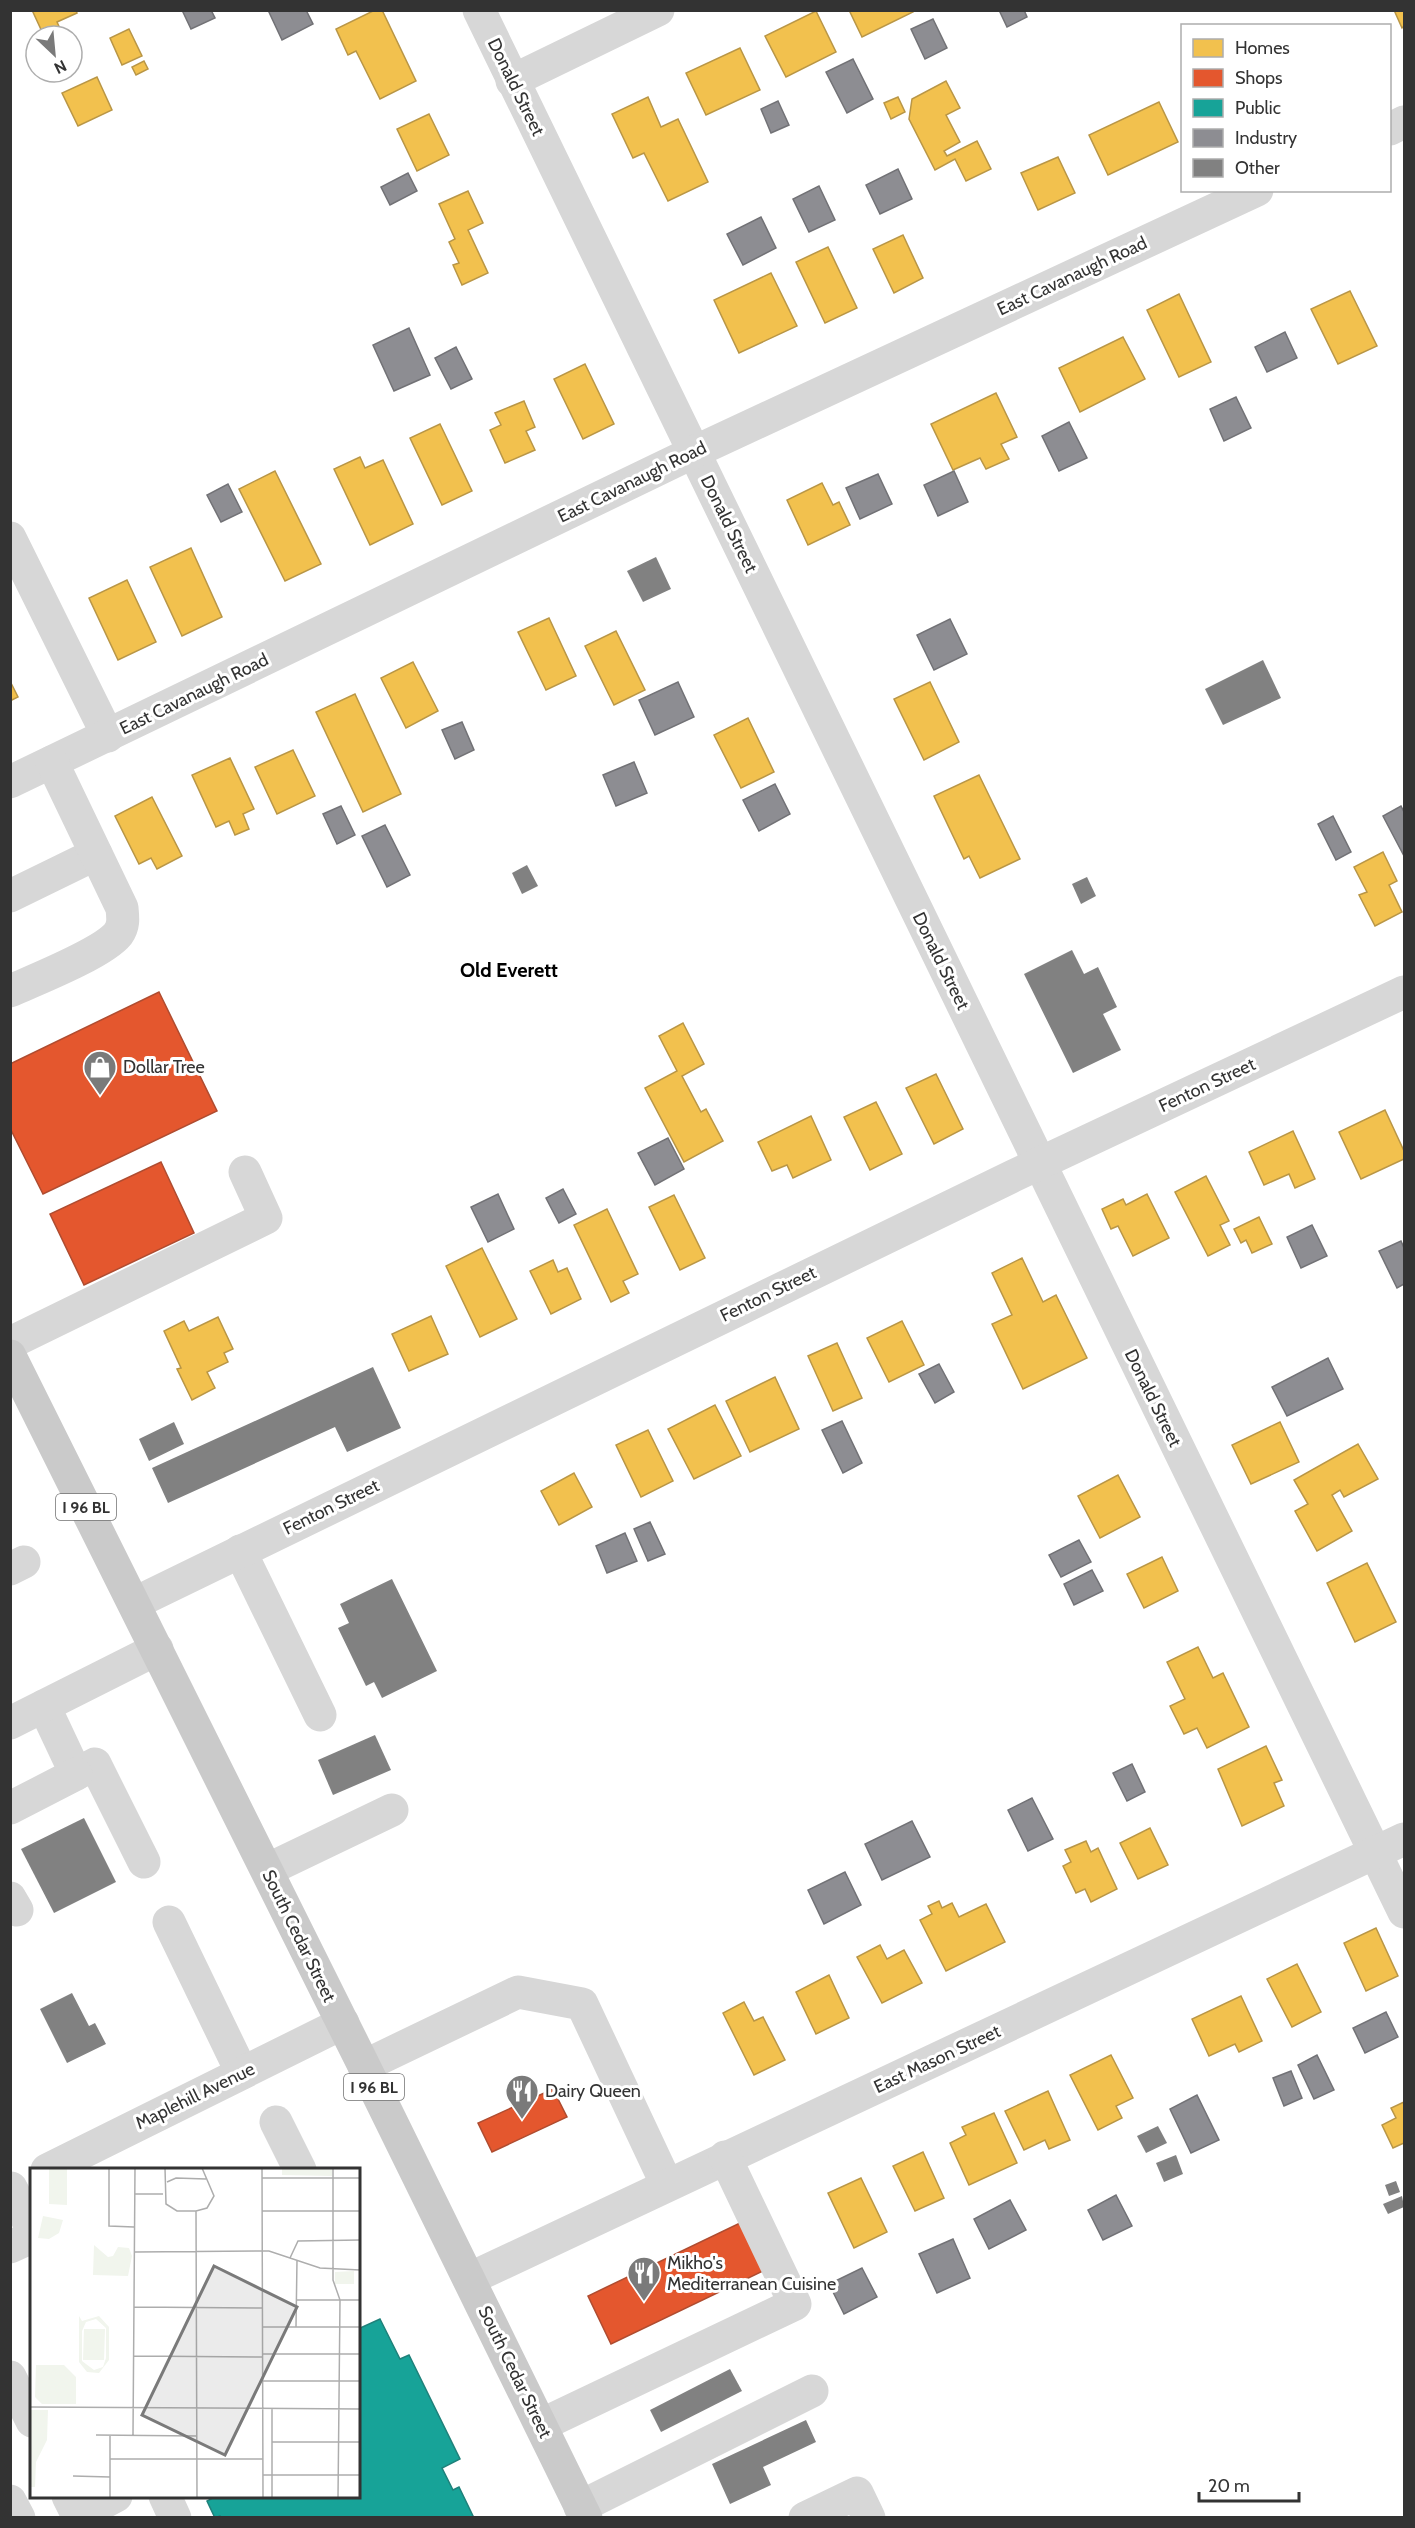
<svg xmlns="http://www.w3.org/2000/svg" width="1415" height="2528" viewBox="0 0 1415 2528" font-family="Cabin,sans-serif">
  <rect width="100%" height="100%" fill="#fff"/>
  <!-- homes -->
  <g fill="#f2c14e" stroke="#b99646" stroke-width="1.5">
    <path d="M32,10H76L77,13L57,22L62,33L57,36H44Z"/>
    <path d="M375,10H382L416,81L380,99L356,51L348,55L336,29Z"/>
    <path d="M849,10H912L913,12L862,37Z"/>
    <path d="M1394,10H1404V26L1402,28Z"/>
    <path d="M816,11L836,52L786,77L765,36Z"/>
    <path d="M129,29L142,56L122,65L110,38Z"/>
    <path d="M740,48L760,90L706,115L686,73Z"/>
    <path d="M144,61L148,69L136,75L132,67Z"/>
    <path d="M97,77L112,110L78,126L62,93Z"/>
    <path d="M946,81L960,108L946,115L960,142L944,151L947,156L977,141L991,169L966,181L955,159L935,170L909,119L912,99Z"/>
    <path d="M648,97L661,127L678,119L708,182L668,201L644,153L633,158L612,114Z"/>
    <path d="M898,97L905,112L891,119L884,103Z"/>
    <path d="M1159,102L1178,142L1108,175L1089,135Z"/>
    <path d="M429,114L449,155L417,171L397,129Z"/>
    <path d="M1058,157L1075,193L1038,210L1021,173Z"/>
    <path d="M468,191L483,223L468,230L488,273L462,285L453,265L459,263L449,242L455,239L439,204Z"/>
    <path d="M903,235L923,278L894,293L873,249Z"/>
    <path d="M828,247L857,308L825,323L796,262Z"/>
    <path d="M771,273L797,326L739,353L714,300Z"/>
    <path d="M1350,291L1377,346L1338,364L1311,309Z"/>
    <path d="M1179,294L1211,362L1179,377L1147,310Z"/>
    <path d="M1123,337L1145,379L1080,412L1059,368Z"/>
    <path d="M585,364L614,424L583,439L554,379Z"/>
    <path d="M996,393L1017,437L1001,444L1009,459L986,469L980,458L953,470L931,424Z"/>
    <path d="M524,401L535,427L526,431L535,450L505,463L490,430L501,425L495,413Z"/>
    <path d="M440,424L472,491L442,505L410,438Z"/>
    <path d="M360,457L365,468L383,460L413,524L370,545L334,469Z"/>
    <path d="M275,471L321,564L285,581L239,489Z"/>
    <path d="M822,483L833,505L839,502L850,525L808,545L787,500Z"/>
    <path d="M191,548L222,617L182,636L150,567Z"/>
    <path d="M127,580L156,642L118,660L89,598Z"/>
    <path d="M549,618L576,676L546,690L518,632Z"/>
    <path d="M616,631L645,690L614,705L585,646Z"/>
    <path d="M413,662L438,711L406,728L381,678Z"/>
    <path d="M10,681L18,697L10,701Z"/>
    <path d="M930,682L959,742L924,760L894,699Z"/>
    <path d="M355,694L401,794L363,812L316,712Z"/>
    <path d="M748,718L774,772L741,788L714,735Z"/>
    <path d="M293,750L315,796L277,814L255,767Z"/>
    <path d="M230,758L254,809L243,814L249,829L235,835L229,821L216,827L192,775Z"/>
    <path d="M979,775L1020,859L980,878L969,856L964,859L934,796Z"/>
    <path d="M152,797L182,856L157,869L151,858L139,864L115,816Z"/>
    <path d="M1383,852L1397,881L1389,885L1402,912L1375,926L1359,895L1367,892L1354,867Z"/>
    <path d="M683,1023L704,1064L682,1076L701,1112L706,1109L723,1141L684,1162L645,1088L677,1071L659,1036Z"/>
    <path d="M936,1074L963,1129L934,1144L906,1088Z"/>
    <path d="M876,1102L902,1154L870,1170L844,1117Z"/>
    <path d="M1385,1110L1404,1151V1159L1361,1179L1339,1132Z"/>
    <path d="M811,1116L831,1160L793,1178L787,1165L772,1171L758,1142Z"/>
    <path d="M1293,1131L1315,1179L1295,1188L1289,1174L1264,1185L1249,1152Z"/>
    <path d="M1206,1176L1229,1221L1220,1225L1230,1245L1208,1256L1175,1192Z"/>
    <path d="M1147,1194L1169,1238L1133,1256L1118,1226L1111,1229L1102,1209L1123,1199L1126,1205Z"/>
    <path d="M674,1195L705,1258L680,1270L649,1207Z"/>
    <path d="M607,1209L638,1274L623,1281L629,1293L611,1302L574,1225Z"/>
    <path d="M1259,1217L1272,1244L1252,1253L1246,1240L1241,1243L1234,1229Z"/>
    <path d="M482,1248L517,1319L480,1337L446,1266Z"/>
    <path d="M1022,1258L1043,1302L1056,1295L1087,1358L1023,1389L992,1324L1012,1315L992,1273Z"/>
    <path d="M553,1260L558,1272L567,1268L581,1299L551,1314L530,1271Z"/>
    <path d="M431,1316L448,1354L409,1371L392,1334Z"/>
    <path d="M218,1317L233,1349L224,1353L228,1362L207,1372L215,1388L192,1400L177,1369L181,1368L164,1331L184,1321L189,1331Z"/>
    <path d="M902,1321L924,1365L889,1382L867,1338Z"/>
    <path d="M837,1343L862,1398L833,1411L808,1356Z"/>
    <path d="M775,1377L799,1429L750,1452L726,1401Z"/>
    <path d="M715,1405L741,1456L694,1479L668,1429Z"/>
    <path d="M1280,1422L1299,1462L1251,1484L1232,1445Z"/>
    <path d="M648,1430L673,1481L641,1497L616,1445Z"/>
    <path d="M1358,1444L1378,1479L1344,1497L1340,1490L1332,1495L1352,1531L1317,1551L1295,1511L1308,1504L1294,1480Z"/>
    <path d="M574,1473L592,1507L559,1525L541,1491Z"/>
    <path d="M1118,1475L1140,1517L1100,1538L1078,1496Z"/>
    <path d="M1162,1557L1178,1591L1144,1608L1127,1574Z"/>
    <path d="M1367,1563L1396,1622L1355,1642L1327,1583Z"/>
    <path d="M1198,1647L1213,1678L1223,1673L1249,1727L1207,1748L1197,1728L1184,1734L1170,1706L1185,1699L1167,1662Z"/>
    <path d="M1266,1746L1282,1780L1274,1783L1284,1806L1242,1826L1218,1769Z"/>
    <path d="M1150,1828L1168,1865L1138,1879L1120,1843Z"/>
    <path d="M1086,1841L1091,1852L1098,1848L1117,1889L1091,1902L1085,1889L1076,1893L1063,1866L1071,1862L1065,1850Z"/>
    <path d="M939,1901L942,1908L952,1903L959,1917L986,1904L1005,1942L946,1971L920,1920L932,1914L928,1906Z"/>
    <path d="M1376,1928L1398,1976L1366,1991L1344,1943Z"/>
    <path d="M880,1945L887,1959L904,1950L922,1983L882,2003L857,1957Z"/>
    <path d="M1297,1964L1321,2012L1292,2027L1267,1979Z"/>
    <path d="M829,1975L849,2018L816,2034L796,1992Z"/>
    <path d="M1241,1996L1262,2041L1239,2052L1235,2044L1209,2056L1192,2019Z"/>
    <path d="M744,2002L754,2021L763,2017L785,2060L754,2075L723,2013Z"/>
    <path d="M1111,2055L1133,2098L1116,2106L1122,2118L1098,2130L1070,2075Z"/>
    <path d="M1048,2091L1070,2140L1049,2149L1045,2140L1024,2150L1005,2111Z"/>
    <path d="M1404,2102V2143L1393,2148L1382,2125L1396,2118L1391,2108Z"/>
    <path d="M994,2113L1017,2163L969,2185L950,2143L966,2135L962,2127Z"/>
    <path d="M923,2152L944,2198L915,2211L893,2166Z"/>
    <path d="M861,2178L887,2232L854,2248L828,2193Z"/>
  </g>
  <!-- shops -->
  <g fill="#e4572e" stroke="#af4c30" stroke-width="1.5">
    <path d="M159,992L217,1111L43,1194L10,1128V1064Z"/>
    <path d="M161,1162L194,1233L84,1285L50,1214Z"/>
    <path d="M553,2089L567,2117L492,2152L478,2123Z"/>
    <path d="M740,2223L763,2271L611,2344L588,2296Z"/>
  </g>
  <!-- public -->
  <path fill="#17a398" stroke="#1f817a" stroke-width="1.5" d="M380,2319L400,2359L409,2355L460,2459L442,2468L453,2490L459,2487L474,2518H221L220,2516L215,2518L207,2501L211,2499L210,2496H358V2329Z"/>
  <!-- industry -->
  <g fill="#8d8d92" stroke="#727276" stroke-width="1.5">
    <path d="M182,10H211L215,18L191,29Z"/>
    <path d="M268,10H306L313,24L282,40Z"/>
    <path d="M999,10H1024L1027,17L1007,27Z"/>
    <path d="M933,19L947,48L925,59L911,29Z"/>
    <path d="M853,59L873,99L847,113L826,72Z"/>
    <path d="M778,101L789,125L771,133L761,109Z"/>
    <path d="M898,169L912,199L880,214L866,185Z"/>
    <path d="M408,173L417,191L390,205L381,187Z"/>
    <path d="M819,186L835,220L809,232L793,199Z"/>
    <path d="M761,217L776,248L743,265L727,234Z"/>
    <path d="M409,328L430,375L394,391L373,345Z"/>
    <path d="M1285,332L1297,358L1267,372L1255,347Z"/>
    <path d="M456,347L472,379L451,389L435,358Z"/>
    <path d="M1236,397L1251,428L1224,441L1210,409Z"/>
    <path d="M1069,422L1087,458L1059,471L1042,436Z"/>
    <path d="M954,471L968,502L938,516L924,485Z"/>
    <path d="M878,474L892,504L860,519L846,488Z"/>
    <path d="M228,484L242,512L221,522L207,495Z"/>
    <path d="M950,619L967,654L934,670L917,635Z"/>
    <path d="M678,682L694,717L655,735L639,700Z"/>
    <path d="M462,722L474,750L455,759L442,730Z"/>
    <path d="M634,762L647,793L616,806L603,775Z"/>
    <path d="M775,784L790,814L759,831L743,800Z"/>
    <path d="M341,806L355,835L337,844L323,814Z"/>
    <path d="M1401,806L1404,812V856L1383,816Z"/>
    <path d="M1333,816L1351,852L1336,860L1318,824Z"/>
    <path d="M385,825L410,875L387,887L362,836Z"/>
    <path d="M668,1138L684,1169L655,1185L638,1153Z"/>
    <path d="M563,1189L576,1214L559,1223L546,1198Z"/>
    <path d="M498,1194L514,1229L488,1242L471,1207Z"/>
    <path d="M1312,1225L1327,1256L1301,1268L1287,1237Z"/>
    <path d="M1401,1241L1404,1248V1284L1397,1288L1379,1251Z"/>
    <path d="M1328,1358L1343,1389L1287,1416L1272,1387Z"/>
    <path d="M939,1364L954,1392L935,1403L919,1374Z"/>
    <path d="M842,1421L862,1463L843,1473L822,1430Z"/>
    <path d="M650,1522L665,1554L648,1561L634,1529Z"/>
    <path d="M625,1533L637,1561L607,1573L596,1546Z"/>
    <path d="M1079,1540L1091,1562L1061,1577L1049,1555Z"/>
    <path d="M1092,1570L1103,1591L1074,1605L1064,1584Z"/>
    <path d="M1132,1764L1145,1792L1127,1801L1113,1773Z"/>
    <path d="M1032,1798L1053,1839L1028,1851L1008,1810Z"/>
    <path d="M912,1821L930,1857L882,1880L865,1844Z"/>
    <path d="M845,1872L861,1905L824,1924L808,1890Z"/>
    <path d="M1386,2012L1398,2037L1365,2053L1353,2028Z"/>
    <path d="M1317,2055L1334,2090L1314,2099L1298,2065Z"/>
    <path d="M1291,2071L1302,2098L1284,2106L1273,2078Z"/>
    <path d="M1197,2095L1219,2140L1191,2153L1170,2109Z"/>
    <path d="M1116,2195L1132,2226L1103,2240L1088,2210Z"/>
    <path d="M1010,2200L1026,2230L989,2249L974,2219Z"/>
    <path d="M953,2239L970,2278L937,2293L919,2254Z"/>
    <path d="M862,2268L877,2297L844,2314L829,2284Z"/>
  </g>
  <!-- building -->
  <g fill="#818181">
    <path d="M656,557L671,589L643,602L627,571Z"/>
    <path d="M1263,660L1281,698L1223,725L1205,689Z"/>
    <path d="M527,865L538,886L522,894L512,873Z"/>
    <path d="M1087,877L1096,896L1081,904L1072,884Z"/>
    <path d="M1072,950L1084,974L1098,967L1117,1007L1103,1014L1121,1050L1073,1073L1024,974Z"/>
    <path d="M373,1367L401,1428L347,1452L335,1427L168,1503L152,1468Z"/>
    <path d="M174,1422L184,1444L149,1461L139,1439Z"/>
    <path d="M392,1579L437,1671L382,1698L374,1682L366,1686L338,1628L349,1623L340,1604Z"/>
    <path d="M375,1735L391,1770L333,1795L318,1760Z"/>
    <path d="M84,1818L116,1882L54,1913L21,1849Z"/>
    <path d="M72,1993L89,2026L95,2023L106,2044L67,2063L40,2009Z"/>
    <path d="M1158,2126L1167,2143L1146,2153L1137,2136Z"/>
    <path d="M1176,2155L1183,2174L1164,2182L1156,2163Z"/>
    <path d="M1396,2181L1400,2192L1389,2196L1385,2185Z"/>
    <path d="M1402,2196L1404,2207L1388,2214L1383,2204Z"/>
    <path d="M730,2369L742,2391L661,2432L650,2410Z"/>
    <path d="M806,2420L816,2442L763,2467L771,2485L730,2504L712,2464Z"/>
  </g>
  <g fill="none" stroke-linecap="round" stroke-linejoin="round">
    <!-- minor -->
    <g stroke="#d7d7d7" stroke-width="33">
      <path d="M479,10L1404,1912"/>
      <path d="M512,81L658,10"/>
      <path d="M1390,129L1404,122"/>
      <path d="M10,538L108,736"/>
      <path d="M10,782L694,452L1257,190"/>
      <path d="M10,896L96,854"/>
      <path d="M10,991C35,980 103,953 118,934C124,926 123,918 122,908L52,762"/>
      <path d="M10,1343L266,1218L245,1172"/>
      <path d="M240,1551L320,1715"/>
      <path d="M10,1569L24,1562"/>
      <path d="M135,1603L1013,1176L1404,992"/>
      <path d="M44,1706L76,1774L95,1764L144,1862"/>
      <path d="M10,1723L157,1649"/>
      <path d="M10,1808L76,1774"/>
      <path d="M267,1870L392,1810"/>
      <path d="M10,1898L17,1910"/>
      <path d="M169,1922L242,2073"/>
      <path d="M364,2066L518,1992L582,2004L667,2185"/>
      <path d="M276,2122L300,2170"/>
      <path d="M47,2170L343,2023"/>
      <path d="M11,2188L32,2228"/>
      <path d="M10,2247L32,2237"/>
      <path d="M469,2279L1404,1839"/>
      <path d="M10,2377L32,2421"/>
      <path d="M541,2425L795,2304L725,2157"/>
      <path d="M68,2496L78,2516L116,2496"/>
      <path d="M165,2496L175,2518"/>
      <path d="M10,2501L19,2518"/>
      <path d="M580,2507L812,2391"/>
      <path d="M805,2518L857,2493L869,2518"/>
    </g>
    <!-- major -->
    <path stroke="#cacaca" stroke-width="33" d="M10,1356L364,2066L586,2518"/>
  </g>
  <!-- icons -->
  <defs>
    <symbol id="shop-pin" viewBox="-11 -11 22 30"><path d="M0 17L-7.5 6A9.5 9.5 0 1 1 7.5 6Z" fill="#7a7a7a" stroke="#fff"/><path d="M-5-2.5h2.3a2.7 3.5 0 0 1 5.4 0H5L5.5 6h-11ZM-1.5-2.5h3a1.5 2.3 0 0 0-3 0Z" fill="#fff"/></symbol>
    <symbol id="restaurant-pin" viewBox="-11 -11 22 30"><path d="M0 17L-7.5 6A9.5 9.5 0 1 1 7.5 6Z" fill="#7a7a7a" stroke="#fff"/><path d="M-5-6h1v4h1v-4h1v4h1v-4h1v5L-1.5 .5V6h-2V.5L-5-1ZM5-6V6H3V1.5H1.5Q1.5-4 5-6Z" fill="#fff"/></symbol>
  </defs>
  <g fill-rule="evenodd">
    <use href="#shop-pin" x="81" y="1048" width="38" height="52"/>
    <use href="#restaurant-pin" x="503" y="2072" width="38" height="52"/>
    <use href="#restaurant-pin" x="625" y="2254" width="38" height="52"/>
  </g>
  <g text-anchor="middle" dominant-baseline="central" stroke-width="6" stroke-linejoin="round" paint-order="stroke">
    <!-- shield labels -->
    <g fill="#fff" stroke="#707070" stroke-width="1.5">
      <rect x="56" y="1494" width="60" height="26" rx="4.5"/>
      <rect x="344" y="2074" width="60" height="26" rx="4.5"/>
    </g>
    <g font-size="16" font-weight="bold" fill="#333">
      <text x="86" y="1507">I 96 BL</text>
      <text x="374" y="2087">I 96 BL</text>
    </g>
    <!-- street labels -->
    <g font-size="18" fill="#333" stroke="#fff">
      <text transform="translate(516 87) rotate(64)">Donald Street</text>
      <text transform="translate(1072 276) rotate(-25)">East Cavanaugh Road</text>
      <text transform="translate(632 482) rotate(-26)">East Cavanaugh Road</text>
      <text transform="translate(729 524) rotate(64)">Donald Street</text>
      <text transform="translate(194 694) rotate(-26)">East Cavanaugh Road</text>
      <text transform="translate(941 961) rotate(64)">Donald Street</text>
      <text transform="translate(1207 1085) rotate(-25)">Fenton Street</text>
      <text transform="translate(768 1294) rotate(-26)">Fenton Street</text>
      <text transform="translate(1153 1398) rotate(64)">Donald Street</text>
      <text transform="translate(331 1507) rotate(-26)">Fenton Street</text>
      <text transform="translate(299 1936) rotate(64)">South Cedar Street</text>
      <text transform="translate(937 2059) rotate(-25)">East Mason Street</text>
      <text transform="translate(195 2096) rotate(-26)">Maplehill Avenue</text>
      <text transform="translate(515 2372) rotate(64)">South Cedar Street</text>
    </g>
    <!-- poi labels -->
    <g font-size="18" fill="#333" stroke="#fff" text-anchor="start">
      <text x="123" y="1067">Dollar Tree</text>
      <text x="545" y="2091">Dairy Queen</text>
      <text x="667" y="2263">Mikho's<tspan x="667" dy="21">Mediterranean Cuisine</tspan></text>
    </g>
    <!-- neighbourhood labels -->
    <g font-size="20" font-weight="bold" fill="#000" stroke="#fff">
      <text x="509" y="970">Old Everett</text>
    </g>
  </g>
  <!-- overview -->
  <g transform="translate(30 2168)">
    <rect width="330" height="330" fill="#fff"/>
    <path d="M19,0H37V37L19,36ZM252,0H302V8L252,7ZM13,48L33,52L29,65L19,71L8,70ZM64,77L78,89L83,88L88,79L99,80L102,88L98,108L63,107ZM324,103V116H305V104ZM49,148L52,153L69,148L79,159V192L69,205L57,204L49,194ZM66,151L76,160V190L73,199L64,202L52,193V163L56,154ZM54,161H75L74,192H53ZM6,197H34L46,209V236H12L5,229ZM0,242H18L17,272L6,294L5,319H0Z" fill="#f1f5ed" fill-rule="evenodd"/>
    <path fill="none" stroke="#adadad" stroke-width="1.5" d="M79,0V58L104,59M135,0L136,36L147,43H166L177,40L184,28L172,0M232,0L233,330M303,0V112L310,132L308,330M232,10H330M137,14L146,10L176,11M105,26H133M166,43L167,330M232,43H330M105,84L239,83L290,100L330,102M260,90L268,73L330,72M266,132H330M104,139L232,140M233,159H330M266,159L267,92M233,186H330M104,188L233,189M233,213H330M0,239L330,241M242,241V330M66,267L167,268M103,267L105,0M242,274H330M80,291H233M233,307H330M43,308L80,309M80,329V268M41,330H162"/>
    <path fill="#7a7a7a" fill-opacity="0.15" stroke="#7a7a7a" stroke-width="3" d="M184,98L267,139L195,287L112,247Z"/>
    <rect width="330" height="330" fill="none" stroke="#333" stroke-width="3"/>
  </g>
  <!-- border -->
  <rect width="1415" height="2528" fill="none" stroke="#333333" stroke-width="24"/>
  <!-- legend -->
  <rect x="1181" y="24" width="210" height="168" fill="#ffffff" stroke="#adadad" stroke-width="1.5"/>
  <rect x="1193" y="39" width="30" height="18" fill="#f2c14e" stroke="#adadad" stroke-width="1.5"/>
  <text x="1235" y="54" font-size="18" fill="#333333">Homes</text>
  <rect x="1193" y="69" width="30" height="18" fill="#e4572e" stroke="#adadad" stroke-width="1.5"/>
  <text x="1235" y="84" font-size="18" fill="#333333">Shops</text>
  <rect x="1193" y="99" width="30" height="18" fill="#17a398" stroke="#adadad" stroke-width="1.5"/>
  <text x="1235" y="114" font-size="18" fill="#333333">Public</text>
  <rect x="1193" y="129" width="30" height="18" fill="#8d8d92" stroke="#adadad" stroke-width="1.5"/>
  <text x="1235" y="144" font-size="18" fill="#333333">Industry</text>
  <rect x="1193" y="159" width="30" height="18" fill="#818181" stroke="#adadad" stroke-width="1.5"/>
  <text x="1235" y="174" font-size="18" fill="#333333">Other</text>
  <!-- north arrow -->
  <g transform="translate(54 54) rotate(154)"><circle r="28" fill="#ffffff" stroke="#adadad" stroke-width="1.5"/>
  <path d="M0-4.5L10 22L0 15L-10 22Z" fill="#7a7a7a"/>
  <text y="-9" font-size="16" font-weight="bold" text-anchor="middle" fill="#333333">N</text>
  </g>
  <!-- scale -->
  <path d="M1199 2492v9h100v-9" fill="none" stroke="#333333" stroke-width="3"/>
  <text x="1208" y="2492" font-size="18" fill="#333333" stroke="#ffffff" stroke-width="4.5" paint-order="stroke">20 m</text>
</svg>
